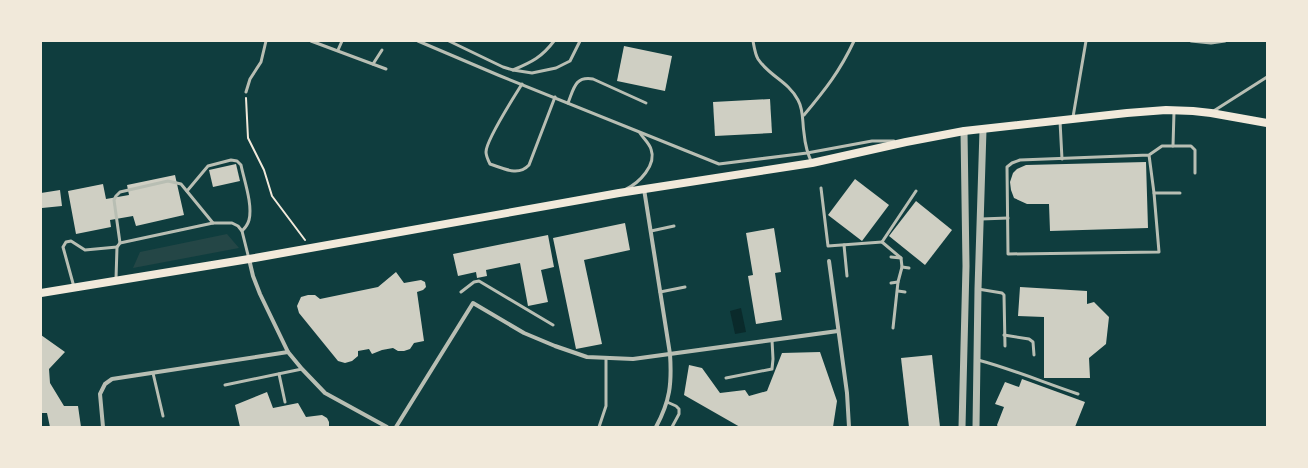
<svg xmlns="http://www.w3.org/2000/svg" width="1308" height="468" viewBox="0 0 1308 468" font-family="'Work Sans',sans-serif">
  <rect width="100%" height="100%" fill="#0f3d3e"/>
  <!-- green -->
  <path fill="#244646" d="M227,234L239,248L133,268L140,252Z"/>
  <!-- water -->
  <path fill="#0a2a2b" d="M741,308L746,332L735,334L730,311Z"/>
  <!-- building -->
  <g fill="#cfcfc3">
    <path d="M624,46L672,56L665,91L617,81Z"/>
    <path d="M770,99L772,133L715,136L713,102Z"/>
    <path d="M1146,162L1148,228L1050,231L1049,204H1027L1014,198L1011,190L1010,182L1013,173L1017,169L1026,165Z"/>
    <path d="M236,164L240,181L213,187L209,170Z"/>
    <path d="M175,175L184,215L136,226L133,216L110,220L111,227L76,234L68,191L103,184L106,199L129,195L127,185Z"/>
    <path d="M855,179L889,205L862,241L828,215Z"/>
    <path d="M60,190L62,206L42,208L41,206V193Z"/>
    <path d="M916,201L952,230L925,265L889,236Z"/>
    <path d="M625,223L630,250L584,260L602,344L576,349L553,238Z"/>
    <path d="M774,228L781,272L775,273L782,320L756,324L748,276L753,275L746,233Z"/>
    <path d="M548,235L554,267L541,270L548,302L528,306L520,263L486,270L487,276L477,278L476,272L458,276L453,254Z"/>
    <path d="M396,272L404,283L421,280L425,282L426,287L423,290L417,292L424,341L414,343L410,349L404,351H398L393,348L382,350L372,354L369,349L358,351V356L352,361L345,363L338,361L299,313L297,306L301,297L308,295H315L320,299L378,287Z"/>
    <path d="M1020,287L1087,291V304L1094,302L1109,317L1106,344L1089,358L1090,378H1044V317L1018,316Z"/>
    <path d="M41,335L65,352L49,369L50,383L64,406H78L81,427H50L47,413H41Z"/>
    <path d="M820,352L837,401L833,427H740L684,395L689,365L702,368L720,393L745,390L749,396L767,391L782,353Z"/>
    <path d="M932,355L940,427H909L901,358Z"/>
    <path d="M1022,379L1085,402L1075,427H998L997,425L1004,407L995,404L1005,382L1019,387Z"/>
    <path d="M267,392L273,408L298,403L306,417L322,415L327,418L329,422V427H240L235,405Z"/>
  </g>
  <g fill="none" stroke-linecap="round" stroke-linejoin="round">
    <!-- path -->
    <path stroke="#f1e9da" stroke-width="2" d="M246,98L248,138L264,170L272,196L305,240"/>
    <!-- service -->
    <g stroke="#b8beb3" stroke-width="3">
      <path d="M311,41L386,69"/>
      <path d="M418,41L498,75L719,164L807,153L872,141H894"/>
      <path d="M449,41L503,67L513,70L532,73L556,68L570,61L580,41"/>
      <path d="M753,41C754,46 755,54 758,59C769,76 788,81 798,100C804,111 802,121 804,133C805,144 807,153 812,163"/>
      <path d="M1191,41L1211,43L1225,41"/>
      <path d="M338,50L342,41"/>
      <path d="M373,64L382,50"/>
      <path d="M513,70C532,62 542,57 554,41"/>
      <path d="M522,84C514,97 486,140 486,152C486,156 488,160 490,164C503,168 518,177 529,165L555,97"/>
      <path d="M246,92L250,79L261,62L266,41"/>
      <path d="M568,103C574,88 575,76 593,79L646,103"/>
      <path d="M1212,112L1267,77"/>
      <path d="M804,115C825,90 840,71 854,41"/>
      <path d="M1073,117L1086,41"/>
      <path d="M1060,121L1062,159"/>
      <path d="M1173,146L1174,112"/>
      <path d="M1149,155L1154,193L1159,252L1008,254L1007,167L1012,163L1020,160L1149,155L1162,146H1191L1195,150V173"/>
      <path d="M821,188L828,246L882,242"/>
      <path d="M626,189C639,183 657,165 651,149C649,143 643,138 640,133"/>
      <path d="M187,191L208,166L231,160L237,161L241,165C244,180 253,205 249,220C248,224 245,228 242,231"/>
      <path d="M1154,193H1180"/>
      <path d="M981,219L1008,218"/>
      <path d="M651,231L674,226"/>
      <path d="M120,243L114,200L116,196L120,192L168,181L181,184L213,223"/>
      <path d="M844,245L847,276"/>
      <path d="M891,257L901,258"/>
      <path d="M902,267L909,268"/>
      <path d="M116,279L117,247L120,243L213,223H232L238,226L242,231L249,259"/>
      <path d="M891,283L898,282"/>
      <path d="M74,287L63,247L66,242L71,241L85,250L117,247"/>
      <path d="M978,289L1002,293L1004,295L1005,346"/>
      <path d="M898,291L905,292"/>
      <path d="M461,292L474,282L479,281L553,325"/>
      <path d="M660,292L685,287"/>
      <path d="M893,328L898,282L902,267L901,258L882,242L916,191"/>
      <path d="M1004,335L1029,339L1033,342L1034,355"/>
      <path d="M978,360C1012,369 1045,383 1078,394"/>
      <path d="M153,373L163,416"/>
      <path d="M279,374L285,402"/>
      <path d="M726,378L772,369L773,359L772,340"/>
      <path d="M225,385L302,369"/>
      <path d="M667,402L676,406L679,409V414L672,427"/>
      <path d="M599,427L606,406V358"/>
    </g>
    <!-- minor -->
    <g stroke="#b8beb3" stroke-width="4">
      <path d="M644,189L670,354C672,384 670,401 656,427"/>
      <path d="M249,259L253,276L260,294L288,352L302,369L325,393L387,427"/>
      <path d="M829,261L847,393L849,427"/>
      <path d="M103,427L100,394L105,384L112,379L288,352"/>
      <path d="M396,427L473,303L524,333L555,346L587,357L633,359L838,331"/>
    </g>
    <!-- tertiary -->
    <g stroke="#b8beb3" stroke-width="7">
      <path d="M962,427L966,266L964,131"/>
      <path d="M976,427L978,289L983,130"/>
    </g>
    <!-- secondary -->
    <path stroke="#f1e9da" stroke-width="8" d="M41,293L249,259L619,193L812,163L906,142L964,131L1127,113L1166,110L1193,111L1211,113L1267,123"/>
  </g>
  <!-- border -->
  <rect width="1308" height="468" fill="none" stroke="#f1e9da" stroke-width="84"/>
</svg>
